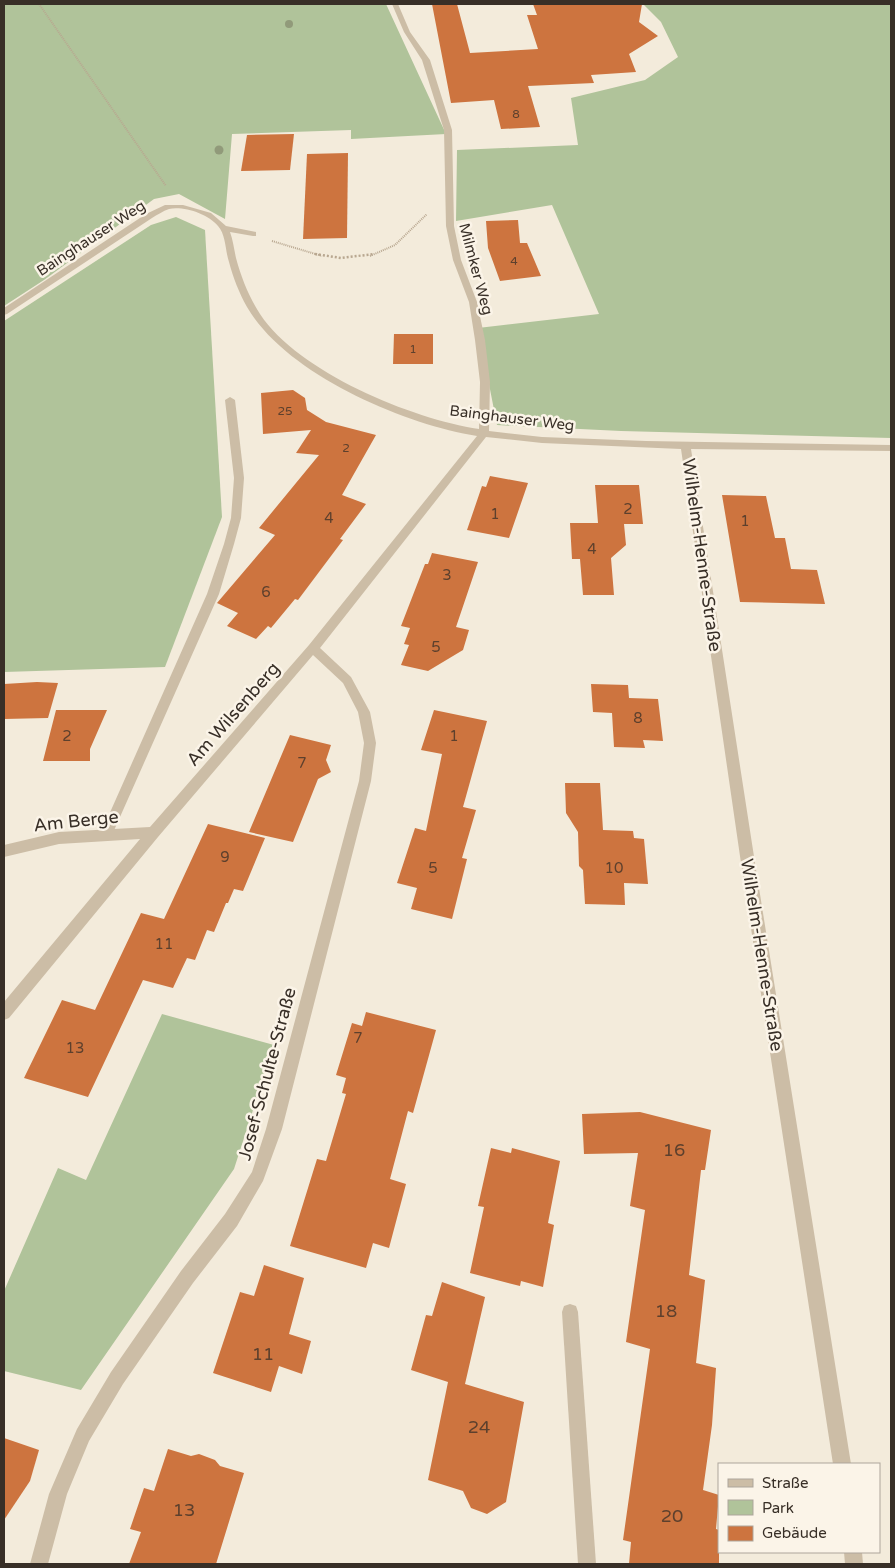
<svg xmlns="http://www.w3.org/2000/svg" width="895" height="1568" viewBox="0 0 895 1568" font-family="'Varela Round',sans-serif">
  <rect width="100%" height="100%" fill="#f3ebdb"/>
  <!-- green -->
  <g fill="#b0c39a">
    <path d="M4,4H386L446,134L351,139V130L232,134L225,219L179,194L154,199L44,280L4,306Z"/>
    <path d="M643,4H891V438L621,431L497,425L478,328L599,314L552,205L456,221L457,150L578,145L571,98L645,80L678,57L661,22Z"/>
    <path d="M176,217L205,230L222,517L165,667L4,672V321L151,225Z"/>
    <path d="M162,1014L274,1045L234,1169L81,1390L4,1371V1291L58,1168L86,1180Z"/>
  </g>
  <!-- building -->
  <g fill="#cd743f">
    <path d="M432,4H457L470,53L538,49L527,15H537L533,4H642L639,22L658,36L629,54L636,72L591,75L594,83L528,86L540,127L501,129L494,100L451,103Z"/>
    <path d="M294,134L290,170L241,171L247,135Z"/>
    <path d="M348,153L347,238L303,239L307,154Z"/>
    <path d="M518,220L520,243H527L541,276L500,281L488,248L486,221Z"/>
    <path d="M394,334H433V364H393Z"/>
    <path d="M293,390L305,398L307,410L326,422L376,435L342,495L366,504L340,539L343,540L298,600L295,599L271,628L268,626L256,639L227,626L238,613L217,603L275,535L259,528L319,455L296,453L311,430L263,434L261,393Z"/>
    <path d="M490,476L528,483L509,538L467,530L482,486L486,487Z"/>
    <path d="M595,485H639L643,524H624L626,545L611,558L614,595H583L580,559H572L570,523H598Z"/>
    <path d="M722,495L766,496L775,538H785L791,569L817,570L825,604L740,602Z"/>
    <path d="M432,553L478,562L456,627L469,630L463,650L428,671L401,665L409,645L404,644L410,628L401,626L425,564H428Z"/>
    <path d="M37,682L58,683L48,718L4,719V684Z"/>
    <path d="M591,684L628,685L629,698L658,699L663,741L643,740L645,748L614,747L612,713L593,712Z"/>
    <path d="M56,710H107L90,749V761H43Z"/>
    <path d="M434,710L487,721L463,807L476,810L462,858L467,859L452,919L411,909L417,888L397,883L415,828L426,831L442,754L421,750Z"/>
    <path d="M290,735L331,745L326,760L331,772L318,779L293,842L249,832Z"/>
    <path d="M565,783H600L603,830L633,831L634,838L644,839L648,884L624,883L625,905L585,904L583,870L579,866L578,832L566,813Z"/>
    <path d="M208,824L265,838L243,891L234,889L228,903H226L214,932L207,930L195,960L187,958L173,988L143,980L88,1097L24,1078L62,1000L95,1010L141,913L164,919Z"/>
    <path d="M366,1012L436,1030L413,1113L408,1111L390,1179L406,1184L389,1248L373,1243L366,1268L290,1246L317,1159L326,1161L346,1094L342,1093L346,1078L336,1075L352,1023L362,1026Z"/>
    <path d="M640,1112L711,1130L705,1170H701L689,1275L705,1280L696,1363L716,1368L712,1425L703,1490L719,1495L716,1529L719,1530V1564H629L631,1542L623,1540L650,1349L626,1342L645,1210L630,1206L638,1153L584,1154L582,1114Z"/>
    <path d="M491,1148L511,1153L512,1148L560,1161L548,1223L554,1225L543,1287L521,1281L520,1286L470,1273L484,1207L478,1206Z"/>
    <path d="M264,1265L304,1278L289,1334L311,1341L302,1374L279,1366L271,1392L213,1373L240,1292L254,1296Z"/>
    <path d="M442,1282L485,1297L465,1384L524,1402L506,1502L487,1514L471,1508L463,1491L428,1480L448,1382L411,1370L426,1315L432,1316Z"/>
    <path d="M4,1438L39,1450L30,1481L4,1520Z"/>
    <path d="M168,1449L191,1456L199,1454L215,1460L220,1466L244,1473L216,1564H129L141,1532L130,1529L144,1488L154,1491Z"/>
  </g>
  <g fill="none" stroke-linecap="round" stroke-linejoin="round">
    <!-- path-far1 -->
    <g stroke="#b8a790" stroke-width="2" stroke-dasharray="1 1" stroke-linecap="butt">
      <path d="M39,4L166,186"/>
      <path d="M272,241L322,256"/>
      <path d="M370,256L395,245L427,214"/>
    </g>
    <!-- path -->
    <path stroke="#b8a790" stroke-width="2.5" stroke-dasharray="2 2" stroke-linecap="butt" d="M315,254L341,258L374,254"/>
    <!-- lane -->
    <path fill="#ccbda6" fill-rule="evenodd" d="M230,397L235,400L244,478L241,518L234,544L219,594L112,835L111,839L106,841L101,839L100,835L207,594L224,544L231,518L234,478L225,400Z"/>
    <!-- street -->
    <g fill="#ccbda6" fill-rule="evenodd">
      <path d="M392,4H398L410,32L430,60L452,130L454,226L461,260L477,302L485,340L490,382L489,431L542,437L646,441L891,445V451L691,449L755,863L851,1464H833L741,863L681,449L542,443L486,437L320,648L351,677L370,712L376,743L371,781L282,1129L263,1181L237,1226L193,1283L123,1384L89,1441L67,1494L48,1564H30L49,1494L77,1429L111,1372L181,1271L225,1214L252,1172L266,1129L359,781L364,743L358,712L343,683L313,655L158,837L9,1018L4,1020V1002L140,839L59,844L4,857V845L59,832L150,827L309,645L477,436C403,424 286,374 247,307C239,293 233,277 229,262C225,250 226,235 218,226C208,214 184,206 169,209C163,211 157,215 152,218L7,314L4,315V308L146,214L165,205H183L211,213L226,226L256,232V236H253L230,232C233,240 234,249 236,258C241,277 249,297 260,314C298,372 412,419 479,429L480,382L475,340L469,302L453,260L446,226L444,130L422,60L404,32Z"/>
      <path d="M570,1304L576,1306L578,1312L596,1564H578L562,1312L564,1306Z"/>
      <path d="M844,1552H862L863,1564H845Z"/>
    </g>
  </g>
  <!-- trees -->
  <g fill="#919a7a">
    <circle cx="289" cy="24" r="4"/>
    <circle cx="219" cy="150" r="4.5"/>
  </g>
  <g text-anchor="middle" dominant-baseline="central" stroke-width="5" stroke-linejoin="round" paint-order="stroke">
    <!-- far-number labels -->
    <g font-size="12" fill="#5d402d">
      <text x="516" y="114">8</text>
      <text x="514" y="261">4</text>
      <text x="413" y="349">1</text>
      <text x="285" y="411">25</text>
      <text x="346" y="448">2</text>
    </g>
    <!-- far-street labels -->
    <g font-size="15" fill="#382f27" stroke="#fbf4e8">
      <text transform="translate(91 238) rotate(-33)">Bainghauser Weg</text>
      <text transform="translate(476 269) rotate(75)">Milmker Weg</text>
      <text transform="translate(512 418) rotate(7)">Bainghauser Weg</text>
    </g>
    <!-- number labels -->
    <g font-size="15" fill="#5d402d">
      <text x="628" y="509">2</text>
      <text x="495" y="514">1</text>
      <text x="329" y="518">4</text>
      <text x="745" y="521">1</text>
      <text x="592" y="549">4</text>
      <text x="447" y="575">3</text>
      <text x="266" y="592">6</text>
      <text x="436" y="647">5</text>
      <text x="638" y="718">8</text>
      <text x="67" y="736">2</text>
      <text x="454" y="736">1</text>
      <text x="302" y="763">7</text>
      <text x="225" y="857">9</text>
      <text x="433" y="868">5</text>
      <text x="614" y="868">10</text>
      <text x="164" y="944">11</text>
      <text x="358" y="1038">7</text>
      <text x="75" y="1048">13</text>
    </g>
    <!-- street labels -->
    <g font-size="18" fill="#382f27" stroke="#fbf4e8">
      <text transform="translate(702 555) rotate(82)">Wilhelm-Henne-Straße</text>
      <text transform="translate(233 714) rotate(-49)">Am Wilsenberg</text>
      <text transform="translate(76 821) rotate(-6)">Am Berge</text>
      <text transform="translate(762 955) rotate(81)">Wilhelm-Henne-Straße</text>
      <text transform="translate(267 1074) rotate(-75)">Josef-Schulte-Straße</text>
    </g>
    <!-- near-number labels -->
    <g font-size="18" fill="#5d402d">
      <text x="674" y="1150">16</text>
      <text x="666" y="1311">18</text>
      <text x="263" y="1354">11</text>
      <text x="479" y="1427">24</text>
      <text x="184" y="1510">13</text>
      <text x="672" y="1516">20</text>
    </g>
  </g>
  <!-- border -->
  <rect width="895" height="1568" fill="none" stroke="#382f27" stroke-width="10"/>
  <!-- legend -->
  <rect x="718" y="1463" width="162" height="90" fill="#fbf4e8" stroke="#ada59b"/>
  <rect x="728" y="1479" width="25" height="8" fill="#ccbda6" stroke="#ada59b"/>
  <text x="762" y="1488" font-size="15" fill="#382f27">Straße</text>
  <rect x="728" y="1500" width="25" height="15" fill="#b0c39a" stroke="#ada59b"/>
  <text x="762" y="1513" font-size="15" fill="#382f27">Park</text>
  <rect x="728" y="1526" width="25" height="15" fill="#cd743f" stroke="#ada59b"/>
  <text x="762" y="1538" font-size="15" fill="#382f27">Gebäude</text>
</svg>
